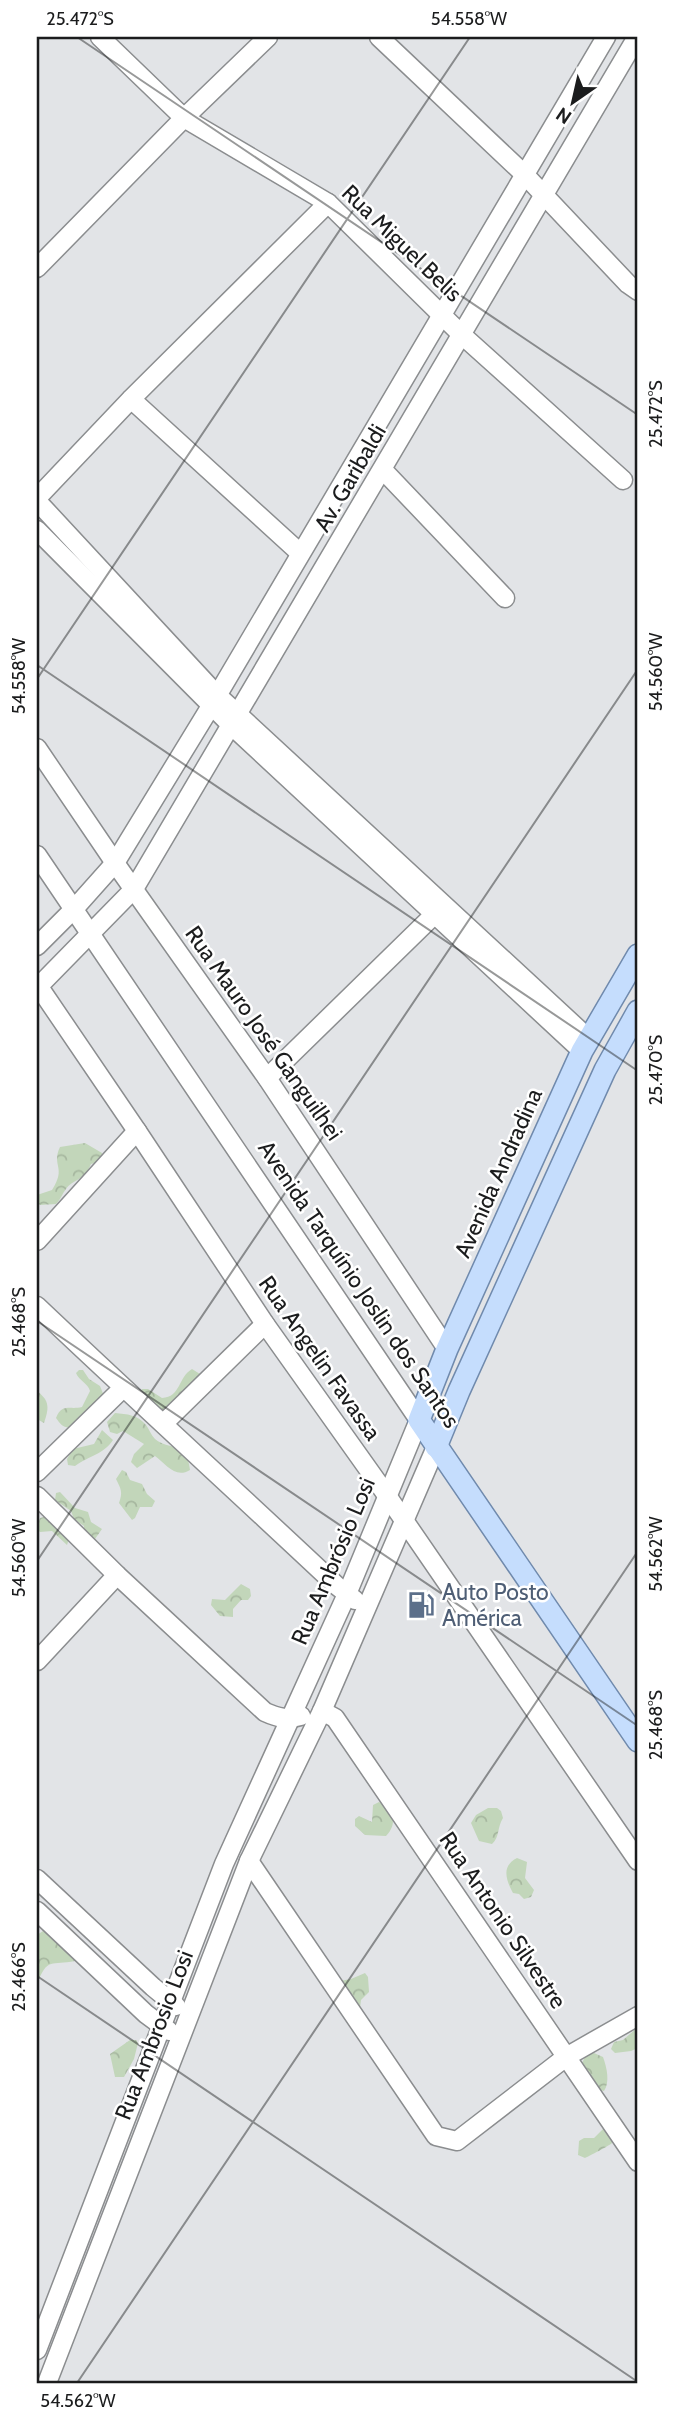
<svg xmlns="http://www.w3.org/2000/svg" width="675" height="2420" viewBox="0 0 675 2420" font-family="Cabin,sans-serif">
  <defs>
    <pattern id="forest-crowns" width="20" height="18" patternUnits="userSpaceOnUse" patternTransform="scale(1.75)"><rect width="20" height="18" fill="#c2d6ba"/><path d="M2 6a3 3 0 1 1 6 0M12 15a3 3 0 1 1 6 0" fill="none" stroke="#a6b79f"/></pattern>
  </defs>
  <rect width="100%" height="100%" fill="#e2e4e7"/>
  <!-- forest -->
  <g fill="url(#forest-crowns)">
    <path d="M85,1143L102,1153V1157L99,1162L91,1164C84,1181 73,1179 66,1189C62,1194 61,1199 56,1204L40,1205L37,1202V1195L52,1190C67,1167 51,1166 60,1147Z"/>
    <path d="M192,1369L200,1374V1379L167,1409L160,1411L141,1396L142,1389H148L162,1398C181,1397 178,1377 192,1369Z"/>
    <path d="M79,1370H83L89,1379L100,1386L104,1396L73,1427C64,1429 61,1425 56,1418C62,1403 70,1410 82,1407L90,1391C88,1383 79,1381 76,1373Z"/>
    <path d="M37,1391C50,1401 49,1408 44,1423L37,1419Z"/>
    <path d="M115,1413C127,1414 138,1415 146,1425C149,1429 151,1435 155,1439C169,1451 187,1440 190,1470C175,1479 166,1464 155,1456L137,1468L131,1462L134,1454L144,1444L123,1431L117,1434L110,1432L107,1422Z"/>
    <path d="M102,1430L113,1440C104,1454 89,1456 75,1466L68,1465L67,1459L73,1449L94,1444Z"/>
    <path d="M122,1470L126,1472L130,1480L142,1484L147,1494L155,1501L152,1507H140L135,1518L132,1520L119,1503C123,1492 121,1489 116,1479Z"/>
    <path d="M60,1492L75,1508L88,1512L91,1522L102,1529L95,1539L88,1538L84,1533V1526L74,1519L71,1511L55,1500L56,1493Z"/>
    <path d="M48,1516L69,1539L67,1545L52,1531L40,1532L37,1529L40,1518Z"/>
    <path d="M241,1584L250,1589L251,1596L248,1600H241L233,1609V1617L220,1616L211,1605L212,1599L225,1600Z"/>
    <path d="M379,1802C394,1810 398,1824 386,1836L365,1835L355,1826V1819L359,1816L372,1822L373,1805Z"/>
    <path d="M488,1808H497L501,1811L503,1818C497,1827 500,1837 492,1844L479,1841L471,1823L476,1815Z"/>
    <path d="M517,1858L527,1862L525,1878L534,1890L531,1897L524,1899L519,1894L513,1893C506,1880 501,1866 517,1858Z"/>
    <path d="M43,1931L78,1952L75,1961C52,1966 47,1956 37,1985V1935Z"/>
    <path d="M365,1973L368,1977L369,1992L361,2000L360,2008L356,2011L340,1981L351,1979Z"/>
    <path d="M638,2027V2048L631,2051L615,2053L611,2049L614,2042L623,2040Z"/>
    <path d="M130,2040H136L138,2043L134,2059L124,2077H115L110,2054Z"/>
    <path d="M594,2053L603,2057C607,2068 610,2082 604,2091L596,2089L590,2082V2073L581,2065L586,2055Z"/>
    <path d="M605,2127L613,2136L612,2143C609,2146 589,2156 585,2158L578,2155L579,2141L584,2138H594Z"/>
  </g>
  <g fill="none" stroke-linecap="round" stroke-linejoin="round">
    <defs>
      <g id="minor">
        <path d="M100,37L184,118L328,203L462,335L623,480"/>
        <path d="M379,37L524,174L628,284L638,291"/>
        <path d="M37,268L184,118L268,37"/>
        <path d="M131,399L300,553"/>
        <path d="M383,470L505,598"/>
        <path d="M37,498L131,399L328,203"/>
        <path d="M37,501L217,695L589,1039"/>
        <path d="M37,530L232,726L582,1051"/>
        <path d="M37,748L115,863L267,1078L447,1349"/>
        <path d="M37,855L419,1420L347,1594L224,1864L37,2350"/>
        <path d="M37,946L74,909L115,863L211,706L606,37"/>
        <path d="M37,984L137,1131L265,1324L388,1497L638,1861"/>
        <path d="M37,988L134,889L637,37"/>
        <path d="M267,1078L442,907"/>
        <path d="M37,1241L137,1131"/>
        <path d="M37,1306C136,1400 237,1492 337,1586L355,1600"/>
        <path d="M164,1423L265,1324"/>
        <path d="M37,1472L123,1388"/>
        <path d="M37,1496L117,1575L265,1712C278,1718 288,1720 301,1716"/>
        <path d="M37,1661L117,1575"/>
        <path d="M322,1711L335,1718L638,2162"/>
        <path d="M249,1861L436,2136L457,2141L566,2057L638,2016"/>
        <path d="M37,1879L153,1987L176,2006"/>
        <path d="M37,1911L146,2014L169,2031"/>
        <path d="M47,2383L249,1861L322,1711L436,1447"/>
      </g>
      <g id="major">
        <path d="M638,955L582,1051L447,1349L419,1420L638,1741"/>
        <path d="M436,1447L459,1391L605,1070L638,1011"/>
      </g>
    </defs>
    <!-- minor casing -->
    <use href="#minor" stroke="#8b8d8f" stroke-width="21"/>
    <!-- major casing -->
    <use href="#major" stroke="#708aad" stroke-width="24"/>
    <!-- minor -->
    <use href="#minor" stroke="#fff" stroke-width="18"/>
    <!-- major -->
    <use href="#major" stroke="#c5ddfd" stroke-width="21"/>
  </g>
  <!-- ticks -->
  <path fill="none" stroke="#1b1c1d" stroke-width="2" stroke-opacity="0.45" d="M77,37L638,415M37,665L638,1071M37,679L470,37M37,1321L638,1726M37,1561L638,669M37,1976L638,2382M77,2383L638,1551"/>
  <!-- icons -->
  <defs>
    <symbol id="fuel-bare" viewBox="-9 -9 18 18"><path d="M-5.5-6h7V0h2V4h1.3V-2.5L3-4.5l.8-.8L6-3V5H2.5V1h-1V6h-7ZM-4.2-4.7v3.2H.2V-4.7Z" fill="#5c6f8a" stroke="#fff" stroke-width="2.5" paint-order="stroke"/></symbol>
  </defs>
  <g fill-rule="evenodd">
    <use href="#fuel-bare" x="402" y="1586" width="38" height="38"/>
  </g>
  <g text-anchor="middle" dominant-baseline="central" stroke-width="5" stroke-linejoin="round" paint-order="stroke">
    <!-- street labels -->
    <g font-size="23" fill="#1b1c1d" stroke="#fff">
      <text transform="translate(402 243) rotate(44)">Rua Miguel Belis</text>
      <text transform="translate(350 478) rotate(-60)">Av. Garibaldi</text>
      <text transform="translate(264 1033) rotate(55)">Rua Mauro José Ganguilhei</text>
      <text transform="translate(498 1173) rotate(-66)">Avenida Andradina</text>
      <text transform="translate(359 1284) rotate(56)">Avenida Tarquínio Joslin dos Santos</text>
      <text transform="translate(320 1358) rotate(55)">Rua Angelin Favassa</text>
      <text transform="translate(333 1561) rotate(-67)">Rua Ambrósio Losi</text>
      <text transform="translate(503 1920) rotate(56)">Rua Antonio Silvestre</text>
      <text transform="translate(154 2035) rotate(-69)">Rua Ambrosio Losi</text>
    </g>
    <!-- service labels -->
    <g font-size="23" fill="#4e5e75" stroke="#fff" text-anchor="start">
      <text x="442" y="1592">Auto Posto<tspan x="442" dy="26">América</tspan></text>
    </g>
  </g>
  <!-- border -->
  <rect width="675" height="2420" fill="none" stroke="#ffffff" stroke-width="77"/>
  <!-- north arrow -->
  <g transform="translate(573 102) rotate(214)" stroke="#ffffff" stroke-width="5" paint-order="stroke">
  <path d="M0-5L12 26L0 18L-12 26Z" fill="#1b1c1d"/>
  <text y="-10" font-size="19" font-weight="bold" text-anchor="middle" fill="#1b1c1d">N</text>
  </g>
  <rect x="38" y="38" width="598" height="2344" fill="none" stroke="#1b1c1d" stroke-width="2.5"/>
  <g font-size="18" text-anchor="middle" fill="#1b1c1d">
    <text x="80" y="25">25.472°S</text>
    <text x="469" y="25">54.558°W</text>
    <text transform="translate(656 414) rotate(-90)" y="6">25.472°S</text>
    <text transform="translate(656 672) rotate(-90)" y="6">54.560°W</text>
    <text transform="translate(19 676) rotate(-90)" y="6">54.558°W</text>
    <text transform="translate(656 1070) rotate(-90)" y="6">25.470°S</text>
    <text transform="translate(19 1322) rotate(-90)" y="6">25.468°S</text>
    <text transform="translate(656 1554) rotate(-90)" y="6">54.562°W</text>
    <text transform="translate(19 1558) rotate(-90)" y="6">54.560°W</text>
    <text transform="translate(656 1725) rotate(-90)" y="6">25.468°S</text>
    <text transform="translate(19 1977) rotate(-90)" y="6">25.466°S</text>
    <text x="78" y="2407">54.562°W</text>
  </g>
</svg>
